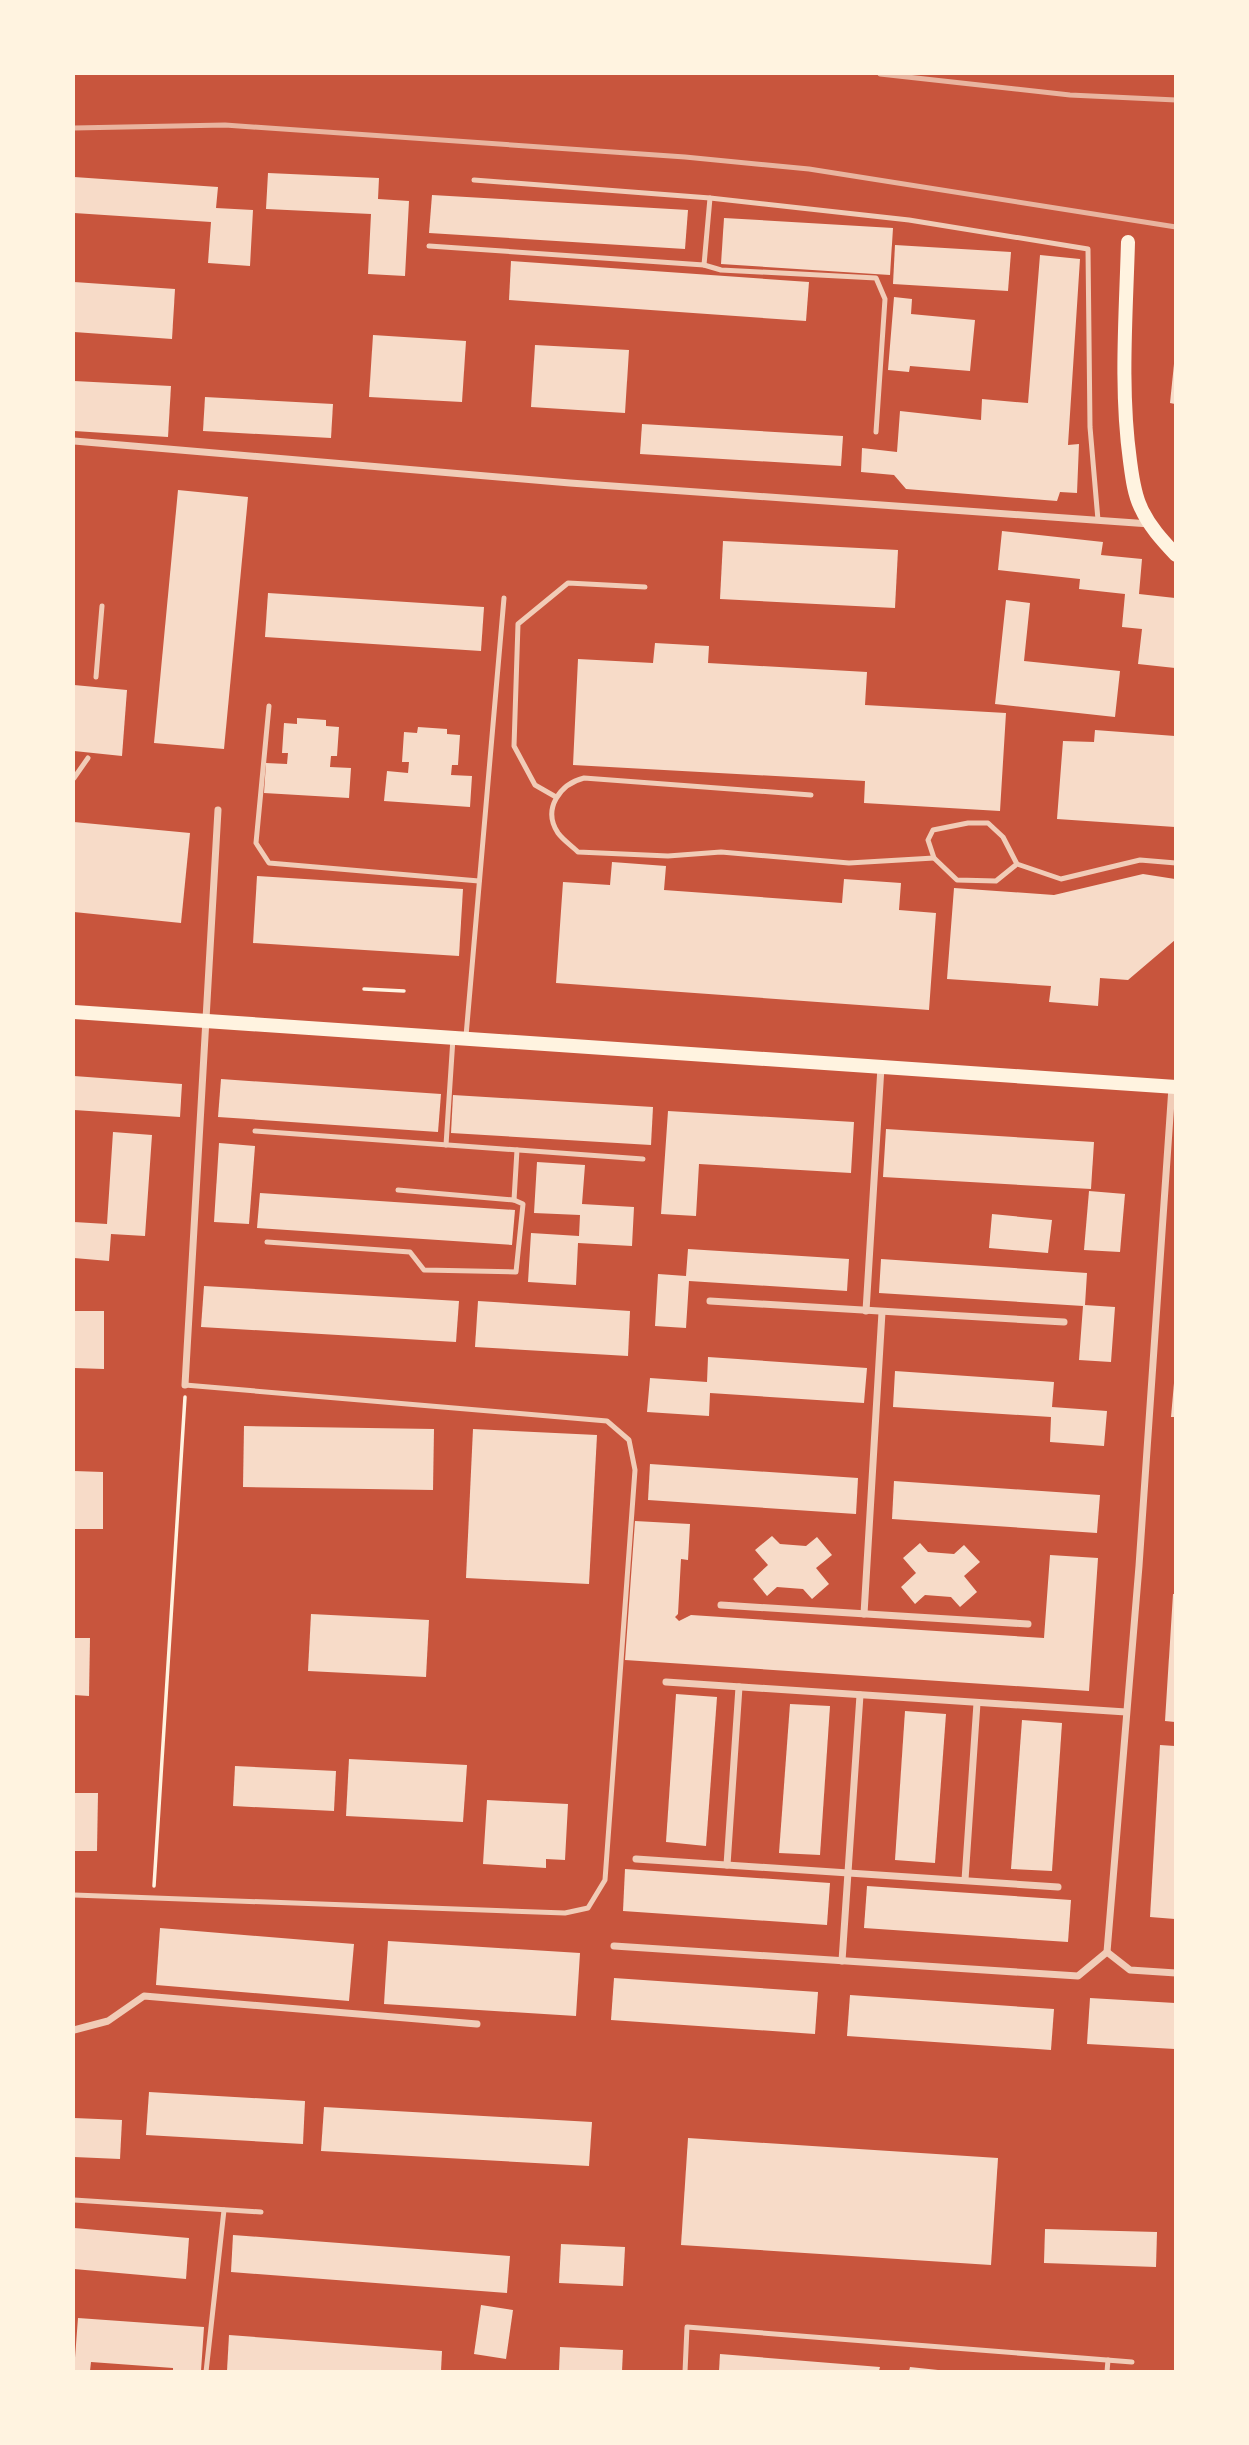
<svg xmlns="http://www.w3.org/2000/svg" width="1249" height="2445" viewBox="0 0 1249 2445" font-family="'Zilla Slab',serif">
  <rect width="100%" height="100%" fill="#c8553d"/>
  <!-- building -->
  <g fill="#f7dbc8">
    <path d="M268,173L379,178L378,199L409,201L405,276L368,274L371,214L266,209Z"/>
    <path d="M74,177L218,187L216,208L253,210L250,266L208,263L211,222L74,213Z"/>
    <path d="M432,195L688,210L685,249L429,233Z"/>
    <path d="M724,218L893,228L890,275L721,264Z"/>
    <path d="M895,245L1011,252L1008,291L893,284Z"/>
    <path d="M1040,255L1080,259L1068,445L1079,444L1077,493L1060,492L1057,501L906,489L894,475L861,472L862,448L897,452L900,411L981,420L982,399L1028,403Z"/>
    <path d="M511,261L809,282L806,321L509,300Z"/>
    <path d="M74,282L175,289L172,339L74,332Z"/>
    <path d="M894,297L912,299L911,314L975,320L970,371L910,366L909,372L888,370Z"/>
    <path d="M373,335L466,341L462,402L369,397Z"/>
    <path d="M535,345L629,350L625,413L531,407Z"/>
    <path d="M1174,364H1175V404L1170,403Z"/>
    <path d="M74,381L171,386L168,437L74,431Z"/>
    <path d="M205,397L333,404L331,438L203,431Z"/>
    <path d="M642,424L843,436L841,466L640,454Z"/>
    <path d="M178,490L248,497L224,749L154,743Z"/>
    <path d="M1002,531L1103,542L1101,555L1142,559L1139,594L1175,598V668L1138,664L1142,629L1122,627L1125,594L1079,589L1080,579L998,570Z"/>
    <path d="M723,541L898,550L895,608L720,599Z"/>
    <path d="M268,593L484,607L481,651L265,637Z"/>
    <path d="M1006,600L1030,603L1024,661L1120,671L1115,717L995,704Z"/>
    <path d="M655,643L709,646L708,663L867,672L865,705L1006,713L1000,811L864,803L865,781L573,765L578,659L653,663Z"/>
    <path d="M74,685L127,690L122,756L74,751Z"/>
    <path d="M297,718L326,720V726L339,727L337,756H331L330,767L351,768L349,798L264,793L266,763L287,764L288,753H282L284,723L297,724Z"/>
    <path d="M418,727L447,729V734L460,735L458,765H452L451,775L472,776L470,807L384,801L387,771L408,773L409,762H402L404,732L417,733Z"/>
    <path d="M1095,730L1175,736V827L1057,819L1063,741L1094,742Z"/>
    <path d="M74,822L190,833L181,923L74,912Z"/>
    <path d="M612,862L666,866L664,890L842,903L844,879L901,883L899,910L936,913L929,1010L556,983L563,882L610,885Z"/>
    <path d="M1143,874L1175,879V940L1128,980L1100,978L1098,1006L1049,1002L1051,986L947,979L954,888L1054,895Z"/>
    <path d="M257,876L463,889L459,956L253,943Z"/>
    <path d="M74,1076L182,1084L180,1117L74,1110Z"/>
    <path d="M221,1079L441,1094L438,1132L218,1117Z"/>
    <path d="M453,1095L653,1107L651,1145L451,1133Z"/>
    <path d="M668,1111L854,1122L851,1173L699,1164L696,1216L661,1214Z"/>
    <path d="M886,1129L1094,1142L1091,1189L883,1177Z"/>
    <path d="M113,1132L152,1135L145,1236L111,1234L109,1261L74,1258V1222L107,1224Z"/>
    <path d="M219,1143L255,1146L249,1224L214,1222Z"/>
    <path d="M537,1162L585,1165L582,1204L634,1207L632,1246L578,1243L576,1285L528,1282L531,1233L579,1236L580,1215L534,1213Z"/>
    <path d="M1089,1191L1125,1194L1120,1252L1084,1250Z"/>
    <path d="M260,1193L515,1210L512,1245L257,1228Z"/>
    <path d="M992,1214L1052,1220L1048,1253L989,1248Z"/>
    <path d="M688,1249L849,1259L847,1291L689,1281L686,1328L655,1326L658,1274L686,1276Z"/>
    <path d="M881,1259L1087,1273L1085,1305L1115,1307L1111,1362L1079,1360L1083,1306L879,1293Z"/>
    <path d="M204,1286L459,1301L456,1342L201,1327Z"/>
    <path d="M478,1301L630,1311L628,1356L475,1347Z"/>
    <path d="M74,1311H104V1369L74,1368Z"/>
    <path d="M708,1357L867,1368L864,1403L710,1393L709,1416L647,1412L650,1378L707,1382Z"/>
    <path d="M895,1371L1054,1382L1052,1407L1107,1411L1104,1446L1050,1442L1051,1417L893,1407Z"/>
    <path d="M1174,1383H1175V1417H1171Z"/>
    <path d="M244,1426L434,1429L433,1490L243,1487Z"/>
    <path d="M473,1429L597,1435L589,1584L466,1578Z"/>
    <path d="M650,1464L858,1478L856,1514L648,1500Z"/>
    <path d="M74,1471L103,1472V1529H74Z"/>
    <path d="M894,1481L1100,1495L1097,1533L892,1519Z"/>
    <path d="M635,1521L690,1524L688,1560L681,1559L678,1614L675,1617L679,1621L691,1615L1044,1638L1050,1555L1098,1558L1089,1691L625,1660Z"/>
    <path d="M772,1536L780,1544L806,1546L817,1537L832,1555L816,1568L829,1584L812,1599L803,1589L777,1587L767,1596L753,1579L768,1565L755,1550Z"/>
    <path d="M920,1543L928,1552L954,1554L964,1545L980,1562L964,1576L977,1592L960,1607L951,1597L925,1595L915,1604L901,1587L916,1573L903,1558Z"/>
    <path d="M1173,1594H1175V1722L1165,1721Z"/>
    <path d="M311,1614L429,1620L426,1677L308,1671Z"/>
    <path d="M74,1638H90L89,1696L74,1695Z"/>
    <path d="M676,1694L717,1697L706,1846L666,1842Z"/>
    <path d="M790,1704L830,1706L820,1855L779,1853Z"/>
    <path d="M905,1711L946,1714L935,1863L895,1860Z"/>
    <path d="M1022,1720L1062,1723L1052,1871L1011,1869Z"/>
    <path d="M1160,1745L1175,1746V1919L1150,1917Z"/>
    <path d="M349,1759L467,1765L463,1822L346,1816Z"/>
    <path d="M235,1766L336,1771L334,1811L233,1806Z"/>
    <path d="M74,1793H98L97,1851H74Z"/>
    <path d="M487,1800L568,1804L565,1860L546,1859V1868L483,1864Z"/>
    <path d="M625,1869L830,1883L827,1925L623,1911Z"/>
    <path d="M867,1886L1071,1900L1068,1942L864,1928Z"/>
    <path d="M160,1928L354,1944L349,2001L156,1985Z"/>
    <path d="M388,1941L580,1953L576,2016L384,2004Z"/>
    <path d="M614,1978L818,1992L815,2034L611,2020Z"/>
    <path d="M850,1995L1054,2009L1051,2050L847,2036Z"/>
    <path d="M1090,1998L1175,2003V2049L1087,2044Z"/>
    <path d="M149,2092L305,2101L303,2144L146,2135Z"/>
    <path d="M324,2107L592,2122L589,2166L321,2151Z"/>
    <path d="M74,2118L122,2120L120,2159L74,2157Z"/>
    <path d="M688,2138L998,2158L991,2265L681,2245Z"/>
    <path d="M74,2228L189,2238L186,2279L74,2269Z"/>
    <path d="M1045,2229L1157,2232L1156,2267L1044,2263Z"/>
    <path d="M233,2235L510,2256L507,2293L231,2272Z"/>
    <path d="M561,2244L625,2247L623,2286L559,2283Z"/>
    <path d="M481,2305L513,2310L506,2359L474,2354Z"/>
    <path d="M78,2318L204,2327L201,2371H173V2368L91,2362L90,2371H74Z"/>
    <path d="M229,2335L442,2351L441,2371H227Z"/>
    <path d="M560,2347L623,2350L622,2371H559Z"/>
    <path d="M720,2354L880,2367L879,2371H719Z"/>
    <path d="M910,2367L938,2370V2371H909Z"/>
  </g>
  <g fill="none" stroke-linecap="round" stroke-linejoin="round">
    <!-- path -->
    <g stroke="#fff3e0" stroke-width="3.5">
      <path d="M364,989L404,991"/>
      <path d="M154,1886L185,1397"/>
    </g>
    <!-- service -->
    <g stroke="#f1ccb7" stroke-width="5">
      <path d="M474,180L710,198L909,220L1088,249L1090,427L1098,520"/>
      <path d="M429,246L704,265L710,198"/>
      <path d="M704,265L721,270L876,278L885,299L876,432"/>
      <path d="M96,677L102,606"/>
      <path d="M269,706L256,843L269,863L479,881"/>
      <path d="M74,778L88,758"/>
      <path d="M811,795L584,778C560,784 542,809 558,833C563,840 572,846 578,852L668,856L721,852L849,863L934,858"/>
      <path d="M556,797L535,785L514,746L518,624L568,583L645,587"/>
      <path d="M1017,864L996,881L957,880L934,858L928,840L933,830L968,823H988L1003,837L1017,864L1061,879L1140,860L1176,863"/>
      <path d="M466,1036L504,598"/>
      <path d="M255,1131L643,1159"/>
      <path d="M446,1145L453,1038"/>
      <path d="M514,1200L517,1150"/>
      <path d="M267,1242L410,1252L424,1270L516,1272L523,1204L514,1200L398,1190"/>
      <path d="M74,1895L565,1913L588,1908L605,1880L635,1470L629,1440L607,1421L185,1385"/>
      <path d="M74,2200L261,2212"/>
      <path d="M206,2372L224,2210"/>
      <path d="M685,2372L687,2327L1132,2362"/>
      <path d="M1107,2372L1108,2360"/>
    </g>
    <!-- minor -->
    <g stroke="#f1ccb7" stroke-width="7">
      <path d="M74,441L570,483L1150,524"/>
      <path d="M710,1301L1064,1322"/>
      <path d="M866,1311L881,1067"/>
      <path d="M185,1385L218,810"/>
      <path d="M721,1605L1028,1624"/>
      <path d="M864,1614L882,1312"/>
      <path d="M666,1682L1126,1712"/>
      <path d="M636,1859L1058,1887"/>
      <path d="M727,1865L739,1687"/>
      <path d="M965,1880L977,1703"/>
      <path d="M614,1946L1078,1976L1107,1952L1139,1566L1172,1087"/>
      <path d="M1107,1952L1130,1970L1176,1973"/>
      <path d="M842,1961L860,1695"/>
      <path d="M74,2030L108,2021L144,1996L477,2024"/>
    </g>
    <!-- secondary -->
    <g stroke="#fff3e0" stroke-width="14">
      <path d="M1128,242C1126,315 1120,389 1130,461C1132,476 1134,494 1141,508C1149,526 1162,540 1176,555"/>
      <path d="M74,1012L1176,1087"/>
    </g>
    <!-- rail -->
    <g stroke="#e9b49f" stroke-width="5">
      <path d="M880,74L1070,95L1176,100"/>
      <path d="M74,128L225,125L685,157L809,169L1176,227"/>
    </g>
  </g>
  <!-- border -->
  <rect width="1249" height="2445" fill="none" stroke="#fff3e0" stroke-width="150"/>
</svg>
